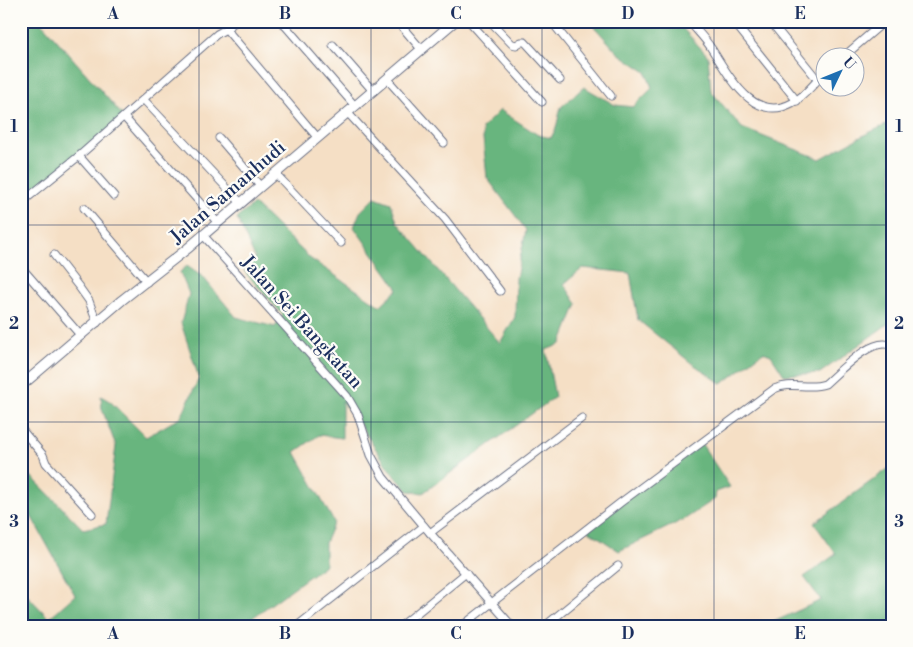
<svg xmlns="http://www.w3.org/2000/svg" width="913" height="647" viewBox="0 0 913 647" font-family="'Libre Bodoni',serif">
  <rect width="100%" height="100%" fill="#fdfcf7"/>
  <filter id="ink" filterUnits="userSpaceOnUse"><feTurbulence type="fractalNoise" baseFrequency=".02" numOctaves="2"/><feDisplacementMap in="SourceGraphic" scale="10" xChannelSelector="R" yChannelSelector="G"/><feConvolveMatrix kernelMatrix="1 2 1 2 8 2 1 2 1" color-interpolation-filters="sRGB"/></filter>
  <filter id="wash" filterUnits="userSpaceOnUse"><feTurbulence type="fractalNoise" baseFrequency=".0096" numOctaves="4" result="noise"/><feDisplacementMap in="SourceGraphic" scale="20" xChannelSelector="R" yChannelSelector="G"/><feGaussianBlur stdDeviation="1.12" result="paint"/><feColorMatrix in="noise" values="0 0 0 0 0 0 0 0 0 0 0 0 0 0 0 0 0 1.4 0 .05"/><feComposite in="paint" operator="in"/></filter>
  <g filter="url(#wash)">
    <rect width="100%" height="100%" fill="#f5dfc5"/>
    <!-- forest -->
    <g fill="#68b57e" stroke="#42726e">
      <path d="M21,21H40L124,117L21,201Z"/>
      <path d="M589,21H676L708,56L711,91L742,128L820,159L864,135L892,122V321L820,373L784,375L771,355L763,352L722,384L690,362L638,320L630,273L583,268L564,284L577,304L561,344L546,350L555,397L423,493L408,491L389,469L360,425L342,401V438L319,435L295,452L334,522L325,543V565L241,626H21V589L49,618L75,595L21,498V466L83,529L106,524L116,446L102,409L101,396L111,402L146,437L181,417L199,378L181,323L189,294L180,272L187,266L203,277L236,317L275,327L283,315L244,271L255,258L237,218L254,204L311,259L380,306L398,289L354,227L360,212L375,197L391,203L397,222L500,343L515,317L516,278L526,230L487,178L482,128L500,110L538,135L551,138L556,128L561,107L584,87L615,105L633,107L652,88L646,72L618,53Z"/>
      <path d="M701,443L730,487L716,492L715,499L685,519L619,551L586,529Z"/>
      <path d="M892,466V626H765L821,600L804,577L836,554L814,523Z"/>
    </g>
  </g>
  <g filter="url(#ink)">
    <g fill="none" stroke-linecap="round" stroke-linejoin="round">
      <defs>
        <g id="minor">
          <path d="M236,21L226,29L317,137"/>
          <path d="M281,21L355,106"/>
          <path d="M397,21L421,49"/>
          <path d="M469,21L542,102"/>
          <path d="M490,21L512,44L516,45L521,42H525L560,80"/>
          <path d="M551,21L611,96"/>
          <path d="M689,21C696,30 705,38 711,48C729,75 753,124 792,103C807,95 814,82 826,72"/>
          <path d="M733,21L797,101"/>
          <path d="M770,21L817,79"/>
          <path d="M333,45L373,91"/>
          <path d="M842,58L885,21"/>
          <path d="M387,79L444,143"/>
          <path d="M144,100L241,203"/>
          <path d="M347,112L445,219L500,291"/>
          <path d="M124,117L218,223"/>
          <path d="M219,138L260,186"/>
          <path d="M79,156L114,196"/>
          <path d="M275,173L341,243"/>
          <path d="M21,203L79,156L217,34L226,29"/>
          <path d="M84,208L147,282"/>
          <path d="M203,235L347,396L358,415L371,455L383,477L424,526L512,626"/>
          <path d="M54,255L79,287L89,301L97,323"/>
          <path d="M21,267L81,336"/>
          <path d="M21,371L29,380"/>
          <path d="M21,429L43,455L46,463L92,514"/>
          <path d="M430,533L582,418"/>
          <path d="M297,626L424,526"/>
          <path d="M401,626L466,573"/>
          <path d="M462,626L620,503L774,389C791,381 808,390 825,384C839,372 873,335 892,346"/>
          <path d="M545,626L618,566"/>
        </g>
        <path id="tertiary" d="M21,386L122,300L187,249L455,21"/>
      </defs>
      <!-- minor casing -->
      <use href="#minor" stroke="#676d82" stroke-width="9"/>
      <!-- tertiary casing -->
      <use href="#tertiary" stroke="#676d82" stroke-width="11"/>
      <!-- minor -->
      <use href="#minor" stroke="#fff" stroke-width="7"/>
      <!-- tertiary -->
      <use href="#tertiary" stroke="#fff" stroke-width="9"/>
    </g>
  </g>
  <!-- grid -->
  <path fill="none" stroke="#1b2f5e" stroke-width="1" stroke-opacity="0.55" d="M199,21V626M371,21V626M542,21V626M714,21V626M21,225H892M21,422H892"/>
  <g text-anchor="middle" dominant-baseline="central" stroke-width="4.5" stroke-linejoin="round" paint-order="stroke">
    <!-- street labels -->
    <g font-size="19" fill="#1b2f5e" stroke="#fdfcf7">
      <text transform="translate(228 192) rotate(-41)">Jalan Samanhudi</text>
      <text transform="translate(302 322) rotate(48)">Jalan Sei Bangkatan</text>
    </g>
  </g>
  <!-- margin -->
  <rect width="913" height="647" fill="none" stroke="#fdfcf7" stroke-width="55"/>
  <!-- north arrow -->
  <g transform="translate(840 72) rotate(47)"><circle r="24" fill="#fdfcf7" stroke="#a3aaba"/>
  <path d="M0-4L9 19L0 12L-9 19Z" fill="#1f6fb2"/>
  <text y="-8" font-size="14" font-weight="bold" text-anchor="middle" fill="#1b2f5e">U</text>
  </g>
  <rect x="28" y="28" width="858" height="592" fill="none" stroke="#1b2f5e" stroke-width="2"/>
  <g font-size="16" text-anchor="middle" font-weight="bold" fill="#1b2f5e">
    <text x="113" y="19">A</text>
    <text x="285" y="19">B</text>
    <text x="456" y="19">C</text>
    <text x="628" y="19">D</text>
    <text x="800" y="19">E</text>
    <text x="14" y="132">1</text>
    <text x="899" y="132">1</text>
    <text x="14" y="329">2</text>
    <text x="899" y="329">2</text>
    <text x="14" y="527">3</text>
    <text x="899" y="527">3</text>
    <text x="113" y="639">A</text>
    <text x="285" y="639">B</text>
    <text x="456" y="639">C</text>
    <text x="628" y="639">D</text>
    <text x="800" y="639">E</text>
  </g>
</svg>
